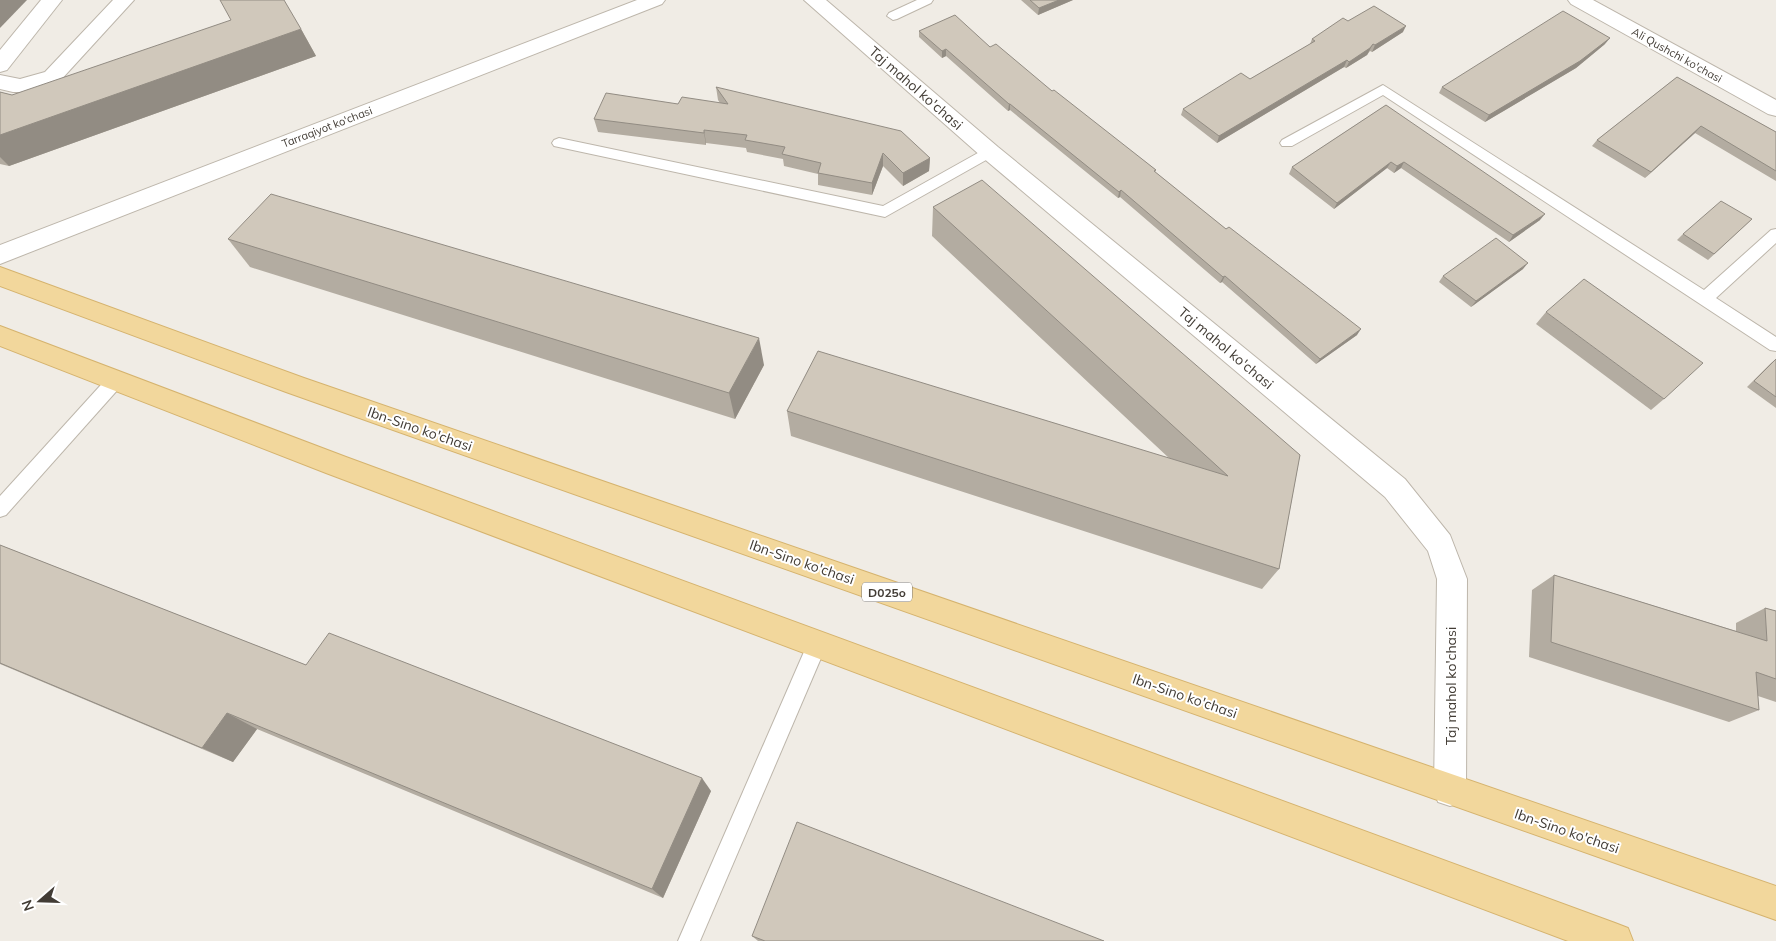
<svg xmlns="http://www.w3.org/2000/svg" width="1776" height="941" viewBox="0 0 1776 941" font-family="Mulish,sans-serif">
  <rect width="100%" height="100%" fill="#f0ece5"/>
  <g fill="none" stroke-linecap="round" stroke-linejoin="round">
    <defs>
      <g id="service">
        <path d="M917,0H933L931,3L897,19L893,20L887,16L889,13Z"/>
        <path d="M1383,85L1704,290L1771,230L1776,229V243L1716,298L1776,337V351L1770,350L1383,95L1292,146H1282L1280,143L1282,140Z"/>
        <path d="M559,138L883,206L985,149H995L997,152L995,155L885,217L554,146L552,143L554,140Z"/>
        <path d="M115,374L121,376L123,381L121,386L6,515L0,517V496L109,376Z"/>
        <path d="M817,635L824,638L827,644L700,941H678L810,638Z"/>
      </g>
      <g id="minor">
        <path d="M41,0H62L7,70L0,72V50Z"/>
        <path d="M113,0H134L59,82L26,92H13L0,89V75L20,79L45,72Z"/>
        <path d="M637,0H665L662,4L0,264V245Z"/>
        <path d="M804,0H826L998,147L1405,479L1450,535L1467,579L1466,790L1462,802L1450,806L1438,802L1434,790L1437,579L1428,551L1385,497L982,157Z"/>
        <path d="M1568,0H1593L1776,100V116L1768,114L1571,4Z"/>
      </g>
      <g id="primary">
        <path d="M0,267L304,378L1776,886V920L286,392L0,286Z"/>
        <path d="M0,326L346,457L1615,923L1628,928L1633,941H1568L326,473L0,346Z"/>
      </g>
    </defs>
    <!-- service casing -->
    <use href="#service" stroke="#bdb6ab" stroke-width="2"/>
    <!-- minor casing -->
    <use href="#minor" stroke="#bdb6ab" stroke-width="2"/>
    <!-- primary casing -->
    <use href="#primary" stroke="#d5b36e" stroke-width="2"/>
    <!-- service -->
    <use href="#service" fill="#fff" fill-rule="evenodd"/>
    <!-- minor -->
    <use href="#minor" fill="#fff" fill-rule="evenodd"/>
    <!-- primary -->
    <use href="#primary" fill="#f2d79c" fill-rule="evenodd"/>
  </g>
  <!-- wall -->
  <g fill="#b3aca1">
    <path d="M1021,0H1073L1038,15Z"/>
    <path d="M1348,21L1403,32L1372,52L1370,51L1367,55L1346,68L1344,67L1217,143L1181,115L1183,109L1250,79L1310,44L1312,39Z"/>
    <path d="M301,29L316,56L9,166L0,164V92L12,95Z"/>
    <path d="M919,31L990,47L1052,91L1156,170L1155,172L1357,335L1316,364L1222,282L1220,283L1120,197L1118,198L1010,110L1008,111L946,56L942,58L919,37Z"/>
    <path d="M1605,44L1576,68L1485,122L1439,93L1442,87Z"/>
    <path d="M1677,77L1776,132V181L1695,133L1645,178L1592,146L1597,140Z"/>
    <path d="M716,87L930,158L929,171L903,186L883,166L872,195L818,185V174L784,166L783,159L747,152L746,148L706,143V145L598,132L594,119L678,104L720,103L718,100Z"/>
    <path d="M1386,105L1540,220L1509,242L1401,168L1394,173L1387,168L1334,209L1289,174L1292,167Z"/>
    <path d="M933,207L1300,455L1279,569L1262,589L791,436L787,411L1170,459L932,236Z"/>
    <path d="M1752,219L1708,260L1677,240L1683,234Z"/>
    <path d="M228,239L764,365L735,419L250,267Z"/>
    <path d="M1523,269L1471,307L1439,282L1443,276Z"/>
    <path d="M1546,312L1664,399L1651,410L1536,324Z"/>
    <path d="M1776,359V408L1747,387L1771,363Z"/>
    <path d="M0,545L306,665L711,791L663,898L257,729L233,762L0,664Z"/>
    <path d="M1554,575L1736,631V623L1765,608L1776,611V702L1758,696L1759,710L1729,722L1529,657L1532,590Z"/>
    <path d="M752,936L1104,941H758Z"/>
  </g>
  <!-- shaded-wall -->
  <g fill="#928c83">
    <path d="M0,0H27L0,28Z"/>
    <path d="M1059,0H1073L1038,15L1039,8Z"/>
    <path d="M1406,26L1403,32L1372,52L1375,45Z"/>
    <path d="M301,29L316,56L9,166L0,157V135Z"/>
    <path d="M1610,38L1605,44L1576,68L1485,122L1489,115Z"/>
    <path d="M1373,44L1367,55L1346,68L1349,62Z"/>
    <path d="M946,49V56L942,58V51Z"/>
    <path d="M1347,60L1344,67L1217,143L1219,136Z"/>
    <path d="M1009,104H1010V110L1008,111Z"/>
    <path d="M1701,126L1695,133L1645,178L1651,172Z"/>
    <path d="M704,130L706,143V145L704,133Z"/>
    <path d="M883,153V166L872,195V183Z"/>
    <path d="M930,158L929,171L903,186V173Z"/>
    <path d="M1391,162L1387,168L1334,209L1337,203Z"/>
    <path d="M1404,162L1401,168L1394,173L1397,166Z"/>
    <path d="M1121,190L1120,197L1118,198L1119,192Z"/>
    <path d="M1545,214L1540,220L1509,242L1513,235Z"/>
    <path d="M1528,263L1523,269L1471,307L1476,301Z"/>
    <path d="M1225,276L1222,282L1220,283L1223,277Z"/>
    <path d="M1361,329L1357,335L1316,364L1320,359Z"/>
    <path d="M759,338L764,365L735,419L729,393Z"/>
    <path d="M227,713L257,729L233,762L202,748Z"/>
    <path d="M702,778L711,791L663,898L652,889Z"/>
  </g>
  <!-- building -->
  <g fill="#d0c8bb" stroke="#928c83">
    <path d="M220,0H284L301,29L0,135V92L12,95L231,20Z"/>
    <path d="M1030,0H1059L1039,8Z"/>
    <path d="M1374,6L1406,26L1375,45L1373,44L1370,48L1349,62L1347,60L1219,136L1183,109L1241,73L1250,79L1315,41L1312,39L1343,18L1348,21Z"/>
    <path d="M1563,11L1610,38L1580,61L1489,115L1442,87Z"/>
    <path d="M955,15L990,47L996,44L1052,91L1054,90L1156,170L1154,171L1226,229L1229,227L1361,329L1320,359L1225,276L1223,277L1121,190L1119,192L1010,104H1009L946,49L942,51L919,31Z"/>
    <path d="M1677,77L1776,132V171L1701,126L1651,172L1597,140Z"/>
    <path d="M716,87L901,131L930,158L903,173L883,153L872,183L818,173L821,163L782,154L785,147L745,140L747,135L704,130V133L594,119L606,93L678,104L682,97L728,104Z"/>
    <path d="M1386,105L1545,214L1513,235L1404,162L1397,166L1391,162L1337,203L1292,167Z"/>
    <path d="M982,180L1300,455L1279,569L787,411L818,351L1228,476L933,207Z"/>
    <path d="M271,194L759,338L729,393L228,239Z"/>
    <path d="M1721,201L1752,219L1714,254L1683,234Z"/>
    <path d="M1496,238L1528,263L1476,301L1443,276Z"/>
    <path d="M1584,279L1703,363L1664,399L1546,312Z"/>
    <path d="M1776,359V397L1754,381Z"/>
    <path d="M0,545L306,665L329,633L702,778L652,889L227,713L202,748L0,663Z"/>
    <path d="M1554,575L1767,641L1765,608L1776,611V679L1756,672L1759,710L1551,642Z"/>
    <path d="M797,822L1104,941H765L752,936Z"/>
  </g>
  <g text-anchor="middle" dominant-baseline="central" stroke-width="4" stroke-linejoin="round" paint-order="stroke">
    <!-- far-street labels -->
    <g font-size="11" fill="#423c35" stroke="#fff">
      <text transform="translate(1677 55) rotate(29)">Ali Qushchi ko'chasi</text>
      <text transform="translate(327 127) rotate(-21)">Tarraqiyot ko'chasi</text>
    </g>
    <!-- shield labels -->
    <rect fill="#fff" stroke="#7b7672" stroke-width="1" x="862" y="582.5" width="50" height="19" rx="4"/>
    <g font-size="12" font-weight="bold" fill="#423c35">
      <text x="887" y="592">D025o</text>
    </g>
    <!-- street labels -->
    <g font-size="14" fill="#423c35" stroke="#fff">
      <text transform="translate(916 88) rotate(41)">Taj mahol ko'chasi</text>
      <text transform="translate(1226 348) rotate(40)">Taj mahol ko'chasi</text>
      <text transform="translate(420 429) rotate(19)">Ibn-Sino ko'chasi</text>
      <text transform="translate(802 562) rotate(19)">Ibn-Sino ko'chasi</text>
      <text transform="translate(1451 686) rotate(-90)">Taj mahol ko'chasi</text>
      <text transform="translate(1185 696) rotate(19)">Ibn-Sino ko'chasi</text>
      <text transform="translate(1567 831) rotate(19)">Ibn-Sino ko'chasi</text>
    </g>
  </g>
  <!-- north arrow -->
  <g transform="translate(40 901) rotate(250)" stroke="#ffffff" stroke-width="4" paint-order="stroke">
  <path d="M0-4L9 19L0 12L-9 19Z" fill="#423c35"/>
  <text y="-8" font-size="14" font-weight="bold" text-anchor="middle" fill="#423c35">N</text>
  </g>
</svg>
